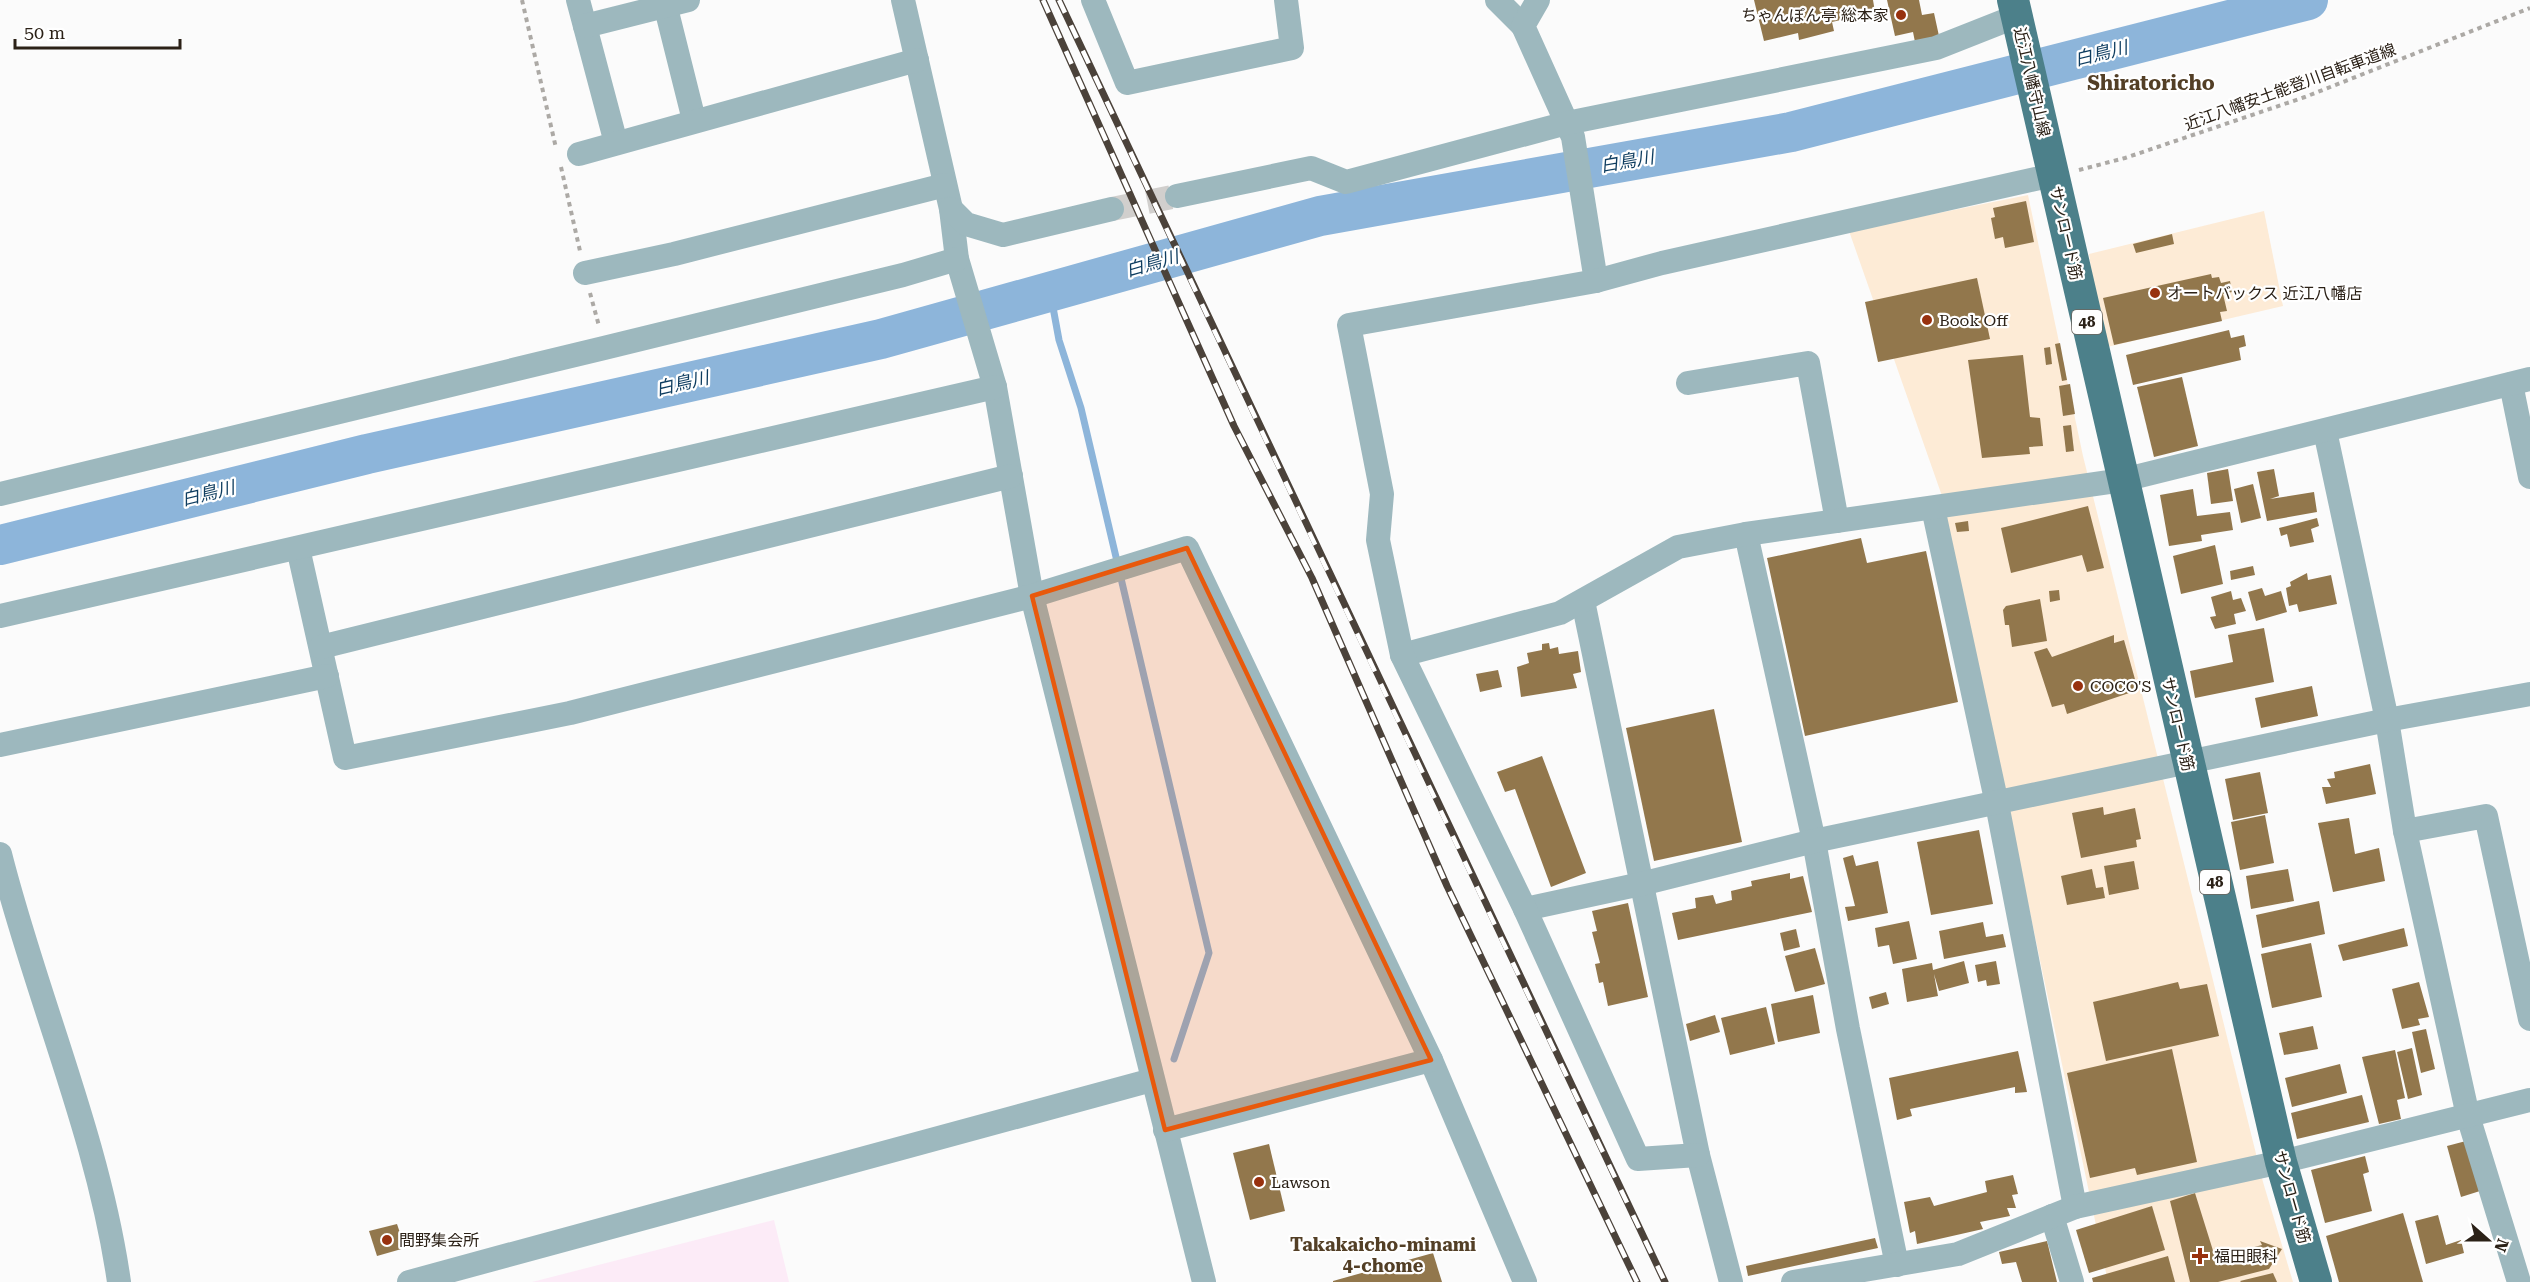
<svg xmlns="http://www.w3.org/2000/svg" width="2530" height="1282" viewBox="0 0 2530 1282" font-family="'Roboto Serif','Noto Sans JP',serif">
  <rect width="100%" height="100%" fill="#fbfbfb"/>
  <!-- built -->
  <g fill="#fdebd6">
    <path d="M2028,195L2083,456L2263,1182L2293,1282H2108L1942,496L1849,231Z"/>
    <path d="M2264,211L2283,306L2103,348L2089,254Z"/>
  </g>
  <!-- industrial -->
  <path fill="#fcebf7" d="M774,1220L789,1282H532Z"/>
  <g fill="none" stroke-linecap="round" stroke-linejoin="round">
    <!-- stream -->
    <path stroke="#8db5da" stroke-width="7" d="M1050,291L1059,340L1081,408L1209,953L1174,1059"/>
    <!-- river -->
    <path stroke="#8db5da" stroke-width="40" d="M0,545L367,454L881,339L1320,216L1791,132L2308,0"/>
  </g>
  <!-- building -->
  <g fill="#92774c">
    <path d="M1754,0H1873L1875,12L1832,22L1834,31L1799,40L1798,33L1764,41Z"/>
    <path d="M1887,0H1919L1922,15L1934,13L1939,36L1915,42L1913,32L1895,36Z"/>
    <path d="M2026,201L2034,242L2005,248L2003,237L1995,239L1991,218L1995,217L1993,208Z"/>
    <path d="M2172,234L2174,244L2136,253L2133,244Z"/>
    <path d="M2211,274L2212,278L2219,277L2221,283L2230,281L2232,292L2223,294L2227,311L2220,312L2222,321L2114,345L2103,298Z"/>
    <path d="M1977,278L1990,339L1878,362L1865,302Z"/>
    <path d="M2229,330L2231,338L2244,335L2246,346L2239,348L2241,360L2133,385L2126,355Z"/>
    <path d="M2060,343L2067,380L2062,381L2055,344Z"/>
    <path d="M2050,347L2052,364L2046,365L2044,348Z"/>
    <path d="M2023,355L2030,417L2040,418L2043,446L2029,447L2030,454L1982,458L1968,360Z"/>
    <path d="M2182,377L2198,446L2154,457L2137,387Z"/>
    <path d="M2070,384L2075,414L2063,416L2059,386Z"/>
    <path d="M2071,425L2074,451L2066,452L2063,426Z"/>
    <path d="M2228,469L2233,501L2211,504L2207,473Z"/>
    <path d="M2274,469L2279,496L2270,499L2314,492L2317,512L2267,521L2257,472Z"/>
    <path d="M2253,484L2261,518L2241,523L2234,489Z"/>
    <path d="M2193,489L2197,516L2230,512L2233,530L2201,535L2202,541L2169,546L2160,495Z"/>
    <path d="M2088,506L2104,568L2087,572L2082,555L2011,573L2001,528Z"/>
    <path d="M2317,518L2319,526L2311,529L2314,542L2290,547L2287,534L2281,536L2279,528Z"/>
    <path d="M1968,521L1969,531L1957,532L1955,523Z"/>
    <path d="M1861,538L1867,563L1926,551L1958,702L1805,736L1767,558Z"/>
    <path d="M2215,545L2223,584L2181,594L2173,556Z"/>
    <path d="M2253,566L2255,575L2231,580L2230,571Z"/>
    <path d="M2307,573L2308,580L2331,575L2337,604L2299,612L2297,604L2289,606L2286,588L2291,586L2290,582Z"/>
    <path d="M2262,588L2265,596L2281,591L2287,612L2256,621L2248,592Z"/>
    <path d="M2059,590L2060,600L2050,602L2049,591Z"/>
    <path d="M2231,591L2233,600L2241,598L2246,611L2234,614L2236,624L2215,629L2210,617L2216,616L2211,597Z"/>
    <path d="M2040,599L2047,641L2012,647L2009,625H2005L2003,610L2006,606Z"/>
    <path d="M2264,628L2274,682L2195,698L2190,671L2233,662L2228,635Z"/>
    <path d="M2114,635V643L2124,640L2138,690L2067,714L2064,704L2052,707L2034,652L2047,648L2052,657Z"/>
    <path d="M1549,643L1550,649L1558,647L1559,654L1578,651L1581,672L1573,674L1577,688L1521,697L1517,667L1529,663L1527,653L1542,650V644Z"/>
    <path d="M1498,670L1502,687L1480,692L1476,674Z"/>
    <path d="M2312,686L2318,716L2261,728L2255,698Z"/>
    <path d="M1714,709L1742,842L1654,861L1626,728Z"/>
    <path d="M1542,756L1586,873L1551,887L1515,789L1505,792L1497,772Z"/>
    <path d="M2370,764L2376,794L2326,804L2322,787H2331L2327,779L2335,778L2334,772Z"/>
    <path d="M2260,772L2268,813L2233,820L2225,779Z"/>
    <path d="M2103,807L2104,815L2135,808L2141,839L2136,840L2137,847L2081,858L2072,813Z"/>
    <path d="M2265,815L2274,863L2240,870L2231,822Z"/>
    <path d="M2349,818L2355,854L2379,848L2385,881L2333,892L2318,823Z"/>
    <path d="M1979,830L1993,904L1931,915L1917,842Z"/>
    <path d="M1853,855L1856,866L1878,861L1888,913L1848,921L1845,907L1855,906L1843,858Z"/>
    <path d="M2134,861L2139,889L2109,895L2104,866Z"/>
    <path d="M2092,869L2096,888L2103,887L2105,898L2067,905L2061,876Z"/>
    <path d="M2288,869L2294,901L2251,909L2246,876Z"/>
    <path d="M1790,873V879L1803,876L1812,912L1678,940L1672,913L1696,908L1695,898L1713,895L1716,904L1732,900L1731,891L1752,886L1751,881Z"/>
    <path d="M2319,901L2325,934L2262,948L2256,915Z"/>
    <path d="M1628,903L1648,997L1608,1006L1603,982L1599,983L1595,964L1600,963L1592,932L1597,931L1592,911Z"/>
    <path d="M1909,921L1917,959L1893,964L1889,945L1878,947L1875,928Z"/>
    <path d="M1983,922L1986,937L2003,934L2006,947L1944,959L1939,931Z"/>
    <path d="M2404,928L2408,946L2343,961L2338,945Z"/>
    <path d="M1796,929L1800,947L1784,951L1780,933Z"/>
    <path d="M2311,943L2322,997L2272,1008L2261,954Z"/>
    <path d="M1815,948L1825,984L1795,992L1785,956Z"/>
    <path d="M1964,961L1969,983L1939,991L1934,974L1938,996L1907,1002L1902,969L1932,963L1933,970Z"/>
    <path d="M1996,961L2000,984L1987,986L1986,980L1978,982L1975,965Z"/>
    <path d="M2178,982L2180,989L2207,984L2219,1036L2106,1061L2093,1002Z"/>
    <path d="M2419,982L2429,1017L2418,1019L2420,1025L2402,1029L2392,989Z"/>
    <path d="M1886,992L1889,1004L1872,1009L1869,997Z"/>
    <path d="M1813,995L1820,1033L1778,1042L1771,1004Z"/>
    <path d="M1766,1007L1775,1044L1730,1055L1721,1018Z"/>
    <path d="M1715,1015L1720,1032L1690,1041L1686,1024Z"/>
    <path d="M2313,1026L2318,1049L2284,1055L2279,1033Z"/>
    <path d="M2426,1029L2435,1069L2421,1073L2412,1032Z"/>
    <path d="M2412,1048L2422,1095L2408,1099L2397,1052Z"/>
    <path d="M2172,1049L2197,1162L2137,1175L2135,1168L2090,1178L2067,1073Z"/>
    <path d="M2395,1050L2405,1098L2397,1100L2401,1119L2379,1124L2362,1057Z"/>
    <path d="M2018,1051L2027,1092L2015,1093V1087L1910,1109L1912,1116L1897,1120L1889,1078Z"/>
    <path d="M2340,1064L2347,1093L2292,1107L2285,1078Z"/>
    <path d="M2362,1095L2369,1122L2297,1139L2291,1113Z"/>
    <path d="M2466,1141L2480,1191L2461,1197L2447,1146Z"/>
    <path d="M1269,1144L1285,1211L1250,1220L1233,1153Z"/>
    <path d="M2365,1156L2369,1172L2363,1174L2372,1211L2325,1223L2311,1170Z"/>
    <path d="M2013,1175L2018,1194L2012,1195L2016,1208H2007L2010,1216L1980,1222L1983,1229L1917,1244L1915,1231L1910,1233L1904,1202L1930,1197L1934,1206L1987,1192L1985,1181Z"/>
    <path d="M2195,1193L2215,1257L2262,1245L2260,1241L2282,1249L2269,1269L2218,1282H2190L2170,1201Z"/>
    <path d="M2152,1206L2165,1250L2089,1273L2076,1230Z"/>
    <path d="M2403,1213L2423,1282H2339L2326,1236Z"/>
    <path d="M2438,1215L2446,1245L2461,1240L2464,1253L2426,1264L2415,1221Z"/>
    <path d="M397,1224L405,1248L377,1256L369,1231Z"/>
    <path d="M1875,1238L1878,1248L1748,1276L1746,1266Z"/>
    <path d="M2047,1241L2057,1282H2022L2016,1262L2002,1264L1999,1252Z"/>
    <path d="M1433,1253L1442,1282H1333V1281Z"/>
    <path d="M2168,1256L2175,1282H2093L2092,1278Z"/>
    <path d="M2273,1273L2277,1282H2241L2240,1281Z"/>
  </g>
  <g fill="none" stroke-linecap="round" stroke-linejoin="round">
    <!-- minor-tunnel -->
    <path stroke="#d1cfcd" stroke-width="24" stroke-dasharray="24 12" stroke-linecap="butt" d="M1112,209L1177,196"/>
    <!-- path -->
    <g stroke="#aca9a5" stroke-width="4" stroke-dasharray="4.5 4.5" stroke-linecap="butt">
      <path d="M522,0L556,148"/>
      <path d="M561,167L580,251"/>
      <path d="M2079,170L2125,158L2305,97L2530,8"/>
      <path d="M590,293L599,326"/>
    </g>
    <!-- minor -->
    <g stroke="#9db8be" stroke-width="24">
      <path d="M578,0L616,143"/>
      <path d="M664,0L694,120"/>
      <path d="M903,0L951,209L957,259L995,387L1032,596L1204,1282"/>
      <path d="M1093,0L1127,83L1292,48L1286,0"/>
      <path d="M1497,0L1523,26"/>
      <path d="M1538,0L1523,26L1573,137L1596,281"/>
      <path d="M585,26L688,0"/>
      <path d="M579,154L917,60"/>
      <path d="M1177,196L1311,168L1346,182L1567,123L1936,48L2017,16"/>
      <path d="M951,209L966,224L1003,235L1112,209"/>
      <path d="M585,273L674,254L945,185"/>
      <path d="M1688,383L1808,363L1837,521"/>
      <path d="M2511,384L2530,477"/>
      <path d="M2325,431L2387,720L2405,831L2468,1116L2519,1282"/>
      <path d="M0,494L604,348L903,275L957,259"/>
      <path d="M1933,508L1997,804L2075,1207"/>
      <path d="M1746,534L1814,841L1848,1029L1897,1265"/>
      <path d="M298,548L345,758L570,713L1032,596L1187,548L1431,1060L1525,1282"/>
      <path d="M1583,601L1698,1155L1731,1282"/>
      <path d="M0,616L995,387"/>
      <path d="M321,647L1011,476"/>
      <path d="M1402,655L1560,613L1678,547L1746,534L2123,480L2530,379"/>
      <path d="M0,745L327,676"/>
      <path d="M2405,831L2486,816L2530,1019"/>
      <path d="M0,854C36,997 98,1135 119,1282"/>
      <path d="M1525,909L1641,884L1814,841L2387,720L2530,694"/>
      <path d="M1165,1130L1431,1060"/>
      <path d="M1698,1155L1638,1159L1525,909L1402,655L1378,540L1382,494L1349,325L1596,281L1662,263L2053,175"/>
      <path d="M2052,1216L2072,1282"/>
      <path d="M409,1282L1152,1080"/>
      <path d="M1793,1282L1958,1254L2075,1207L2281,1162L2530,1100"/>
    </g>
    <!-- major -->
    <path stroke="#4c808a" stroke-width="32" d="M2013,0L2281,1162L2316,1282"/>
    <defs>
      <g id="rail">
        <path d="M1043,0L1234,426L1312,578L1447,886L1637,1282"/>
        <path d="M1059,0C1260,428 1461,856 1665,1282"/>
      </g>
    </defs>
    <!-- rail casing -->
    <use href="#rail" stroke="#4b423a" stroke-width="7"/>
    <!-- rail -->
    <use href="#rail" stroke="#fff" stroke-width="4.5" stroke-dasharray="14" stroke-linecap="butt"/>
  </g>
  <!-- marked area -->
  <path fill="#e8590c" fill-opacity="0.2" stroke="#e8590c" stroke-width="4.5" stroke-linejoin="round" d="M1187,548L1431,1060L1165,1130L1032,596Z"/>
  <!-- markers -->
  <g fill="#98310e" stroke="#fff" stroke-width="2">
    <circle cx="1901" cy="15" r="6"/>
    <circle cx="2155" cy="293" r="6"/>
    <circle cx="1927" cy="320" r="6"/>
    <circle cx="2078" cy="686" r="6"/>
    <circle cx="1259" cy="1182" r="6"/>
    <circle cx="387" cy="1240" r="6"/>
    <path d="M2197 1247h6v6h6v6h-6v6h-6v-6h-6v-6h6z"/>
  </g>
  <g text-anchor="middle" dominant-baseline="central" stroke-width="4.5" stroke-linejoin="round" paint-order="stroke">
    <!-- shield labels -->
    <g fill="#fff" stroke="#6b645d" stroke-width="1.5">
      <rect x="2072" y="310" width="30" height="24" rx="4.5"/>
      <rect x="2200" y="870" width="30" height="24" rx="4.5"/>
    </g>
    <g font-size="15" font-weight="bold" fill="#2b2117">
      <text x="2087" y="322">48</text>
      <text x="2215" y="882">48</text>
    </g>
    <!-- poi labels -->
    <g font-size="16" fill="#2b2117" stroke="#fff" text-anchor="start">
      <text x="1889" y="15" text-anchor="end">ちゃんぽん亭 総本家</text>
      <text x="2167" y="293">オートバックス 近江八幡店</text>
      <text x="1939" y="320">Book Off</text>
      <text x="2090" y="686">COCO'S</text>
      <text x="1271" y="1182">Lawson</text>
      <text x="399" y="1240">間野集会所</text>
      <text x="2214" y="1256">福田眼科</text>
    </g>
    <!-- street labels -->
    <g font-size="16" fill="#2b2117" stroke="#fff">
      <text transform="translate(2032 82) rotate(77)">近江八幡守山線</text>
      <text transform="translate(2290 87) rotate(-20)">近江八幡安土能登川自転車道線</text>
      <text transform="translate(2066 233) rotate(77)">サンロード筋</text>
      <text transform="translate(2178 724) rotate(77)">サンロード筋</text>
      <text transform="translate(2292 1197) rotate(74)">サンロード筋</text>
    </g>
    <!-- water labels -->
    <g font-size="18" font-style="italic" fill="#0d3c5f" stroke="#fff">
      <text transform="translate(2101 53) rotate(-14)">白鳥川</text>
      <text transform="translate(1627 161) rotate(-10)">白鳥川</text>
      <text transform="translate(1152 263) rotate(-16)">白鳥川</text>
      <text transform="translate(682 383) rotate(-13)">白鳥川</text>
      <text transform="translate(208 493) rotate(-14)">白鳥川</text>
    </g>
    <!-- neighbourhood labels -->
    <g font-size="18" font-weight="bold" fill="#533f26" stroke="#fff">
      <text x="1383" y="1244">Takakaicho-minami<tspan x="1383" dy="21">4-chome</tspan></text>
    </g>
    <!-- quarter labels -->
    <g font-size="20" font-weight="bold" fill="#533f26" stroke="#fff">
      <text x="2151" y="83">Shiratoricho</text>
    </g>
  </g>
  <!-- north arrow -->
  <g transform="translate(2488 1240) rotate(111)" stroke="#ffffff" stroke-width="4.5" paint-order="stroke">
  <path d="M0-4.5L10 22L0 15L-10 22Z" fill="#2b2117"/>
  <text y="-9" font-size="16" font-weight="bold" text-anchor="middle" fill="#2b2117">N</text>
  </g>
  <!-- scale -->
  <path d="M15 39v9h165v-9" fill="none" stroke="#2b2117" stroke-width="3"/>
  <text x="24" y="39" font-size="18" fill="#2b2117" stroke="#ffffff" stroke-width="4.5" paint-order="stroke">50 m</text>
</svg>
